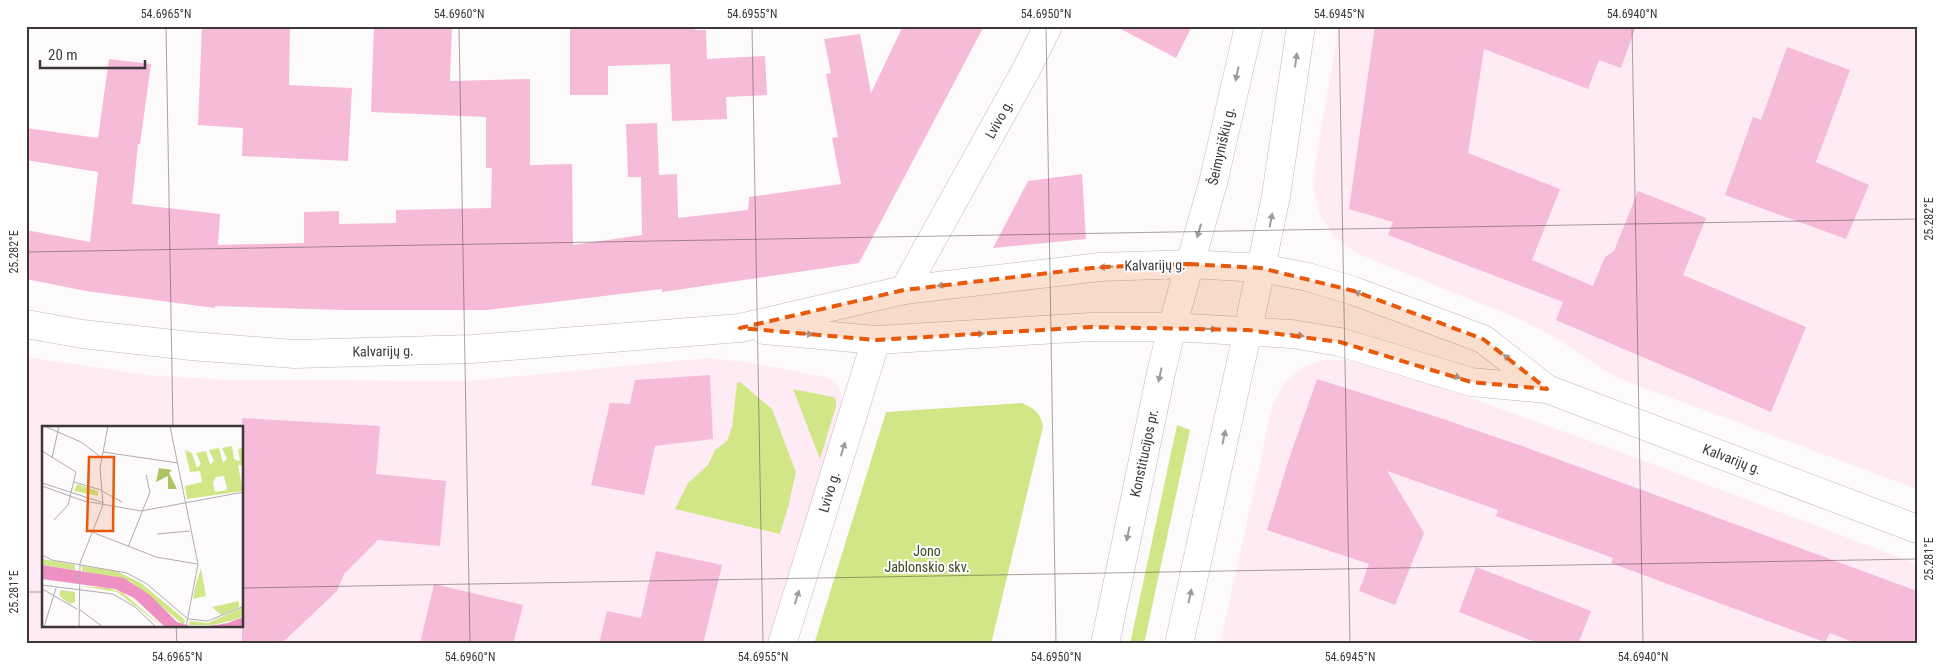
<svg xmlns="http://www.w3.org/2000/svg" width="1943" height="670" viewBox="0 0 1943 670" font-family="'Roboto Condensed',sans-serif">
  <rect width="100%" height="100%" fill="#fdfafb"/>
  <!-- built -->
  <g fill="#feebf4" fill-rule="evenodd">
    <path d="M1339,26H1917V489L1615,377L1551,335L1519,319L1356,253L1334,236L1321,217L1314,192L1315,165Z"/>
    <path d="M26,357L147,375L227,380L469,381L708,358L753,363L830,378L838,385L841,394L842,403L768,644H26ZM44,428H242V626H44Z"/>
    <path d="M1323,360H1346L1412,377L1634,457L1917,564V644H1220L1273,403L1286,381L1304,367Z"/>
  </g>
  <!-- green -->
  <g fill="#d1e787">
    <path d="M740,382L772,409L796,472L788,507L780,534L675,509L688,483L708,465L715,450L727,441L732,427L737,383Z"/>
    <path d="M793,389L833,397L836,400V406L820,459Z"/>
    <path d="M1022,403C1034,408 1041,413 1043,427L991,644H814L886,412Z"/>
    <path d="M1177,425L1190,430L1144,644H1130Z"/>
  </g>
  <!-- building -->
  <g fill="#f5bbd8">
    <path d="M202,26H290L289,85L352,88L348,161L242,156L243,128L198,125Z"/>
    <path d="M374,26H452L450,81L530,79V165L572,164L573,245L642,235L641,177H628L626,124L657,123L659,175L677,174L678,218L748,210L749,197L841,184L832,138L838,137L826,74L831,73L824,39L860,34L871,93L902,28L913,26H984L859,263L662,292V289L486,310H344L215,306V308L86,291L26,279V230L90,242L98,172L26,160V128L98,138L109,59L151,64L140,144H138L132,204L220,214L218,245L304,243V212L339,211V224L396,223V210L491,208L492,168H486V117L371,112Z"/>
    <path d="M570,26H695V30H706L707,59L765,56L767,95L726,97L727,119L672,121L670,64L608,66V95H570Z"/>
    <path d="M1115,26H1192L1176,58Z"/>
    <path d="M1375,26H1636L1621,68L1599,60L1588,89L1484,49L1468,153L1560,189L1532,260L1593,286L1605,257L1614,251L1638,191L1706,218L1683,275L1806,327L1771,412L1556,320L1563,302L1388,235L1393,222L1349,209Z"/>
    <path d="M1787,47L1850,70L1816,162L1869,185L1846,239L1725,195L1753,117L1761,120Z"/>
    <path d="M1082,174L1086,239L993,248L1028,181Z"/>
    <path d="M710,375L713,439L655,446L644,495L591,485L610,403L630,404L635,380Z"/>
    <path d="M1317,379L1434,416L1522,446L1917,591V644H1858L1830,633L1825,642L1611,563L1613,558L1496,516L1498,510L1387,471L1424,533L1395,605L1359,591L1369,564L1267,530L1288,462Z"/>
    <path d="M242,418L380,426L376,474L446,481L440,546L378,540L344,574L337,591L281,644H242Z"/>
    <path d="M656,551L722,565L703,644H599L607,611L641,618Z"/>
    <path d="M1476,567L1591,611L1578,644H1540L1459,612Z"/>
    <path d="M434,584L523,605L513,644H420Z"/>
  </g>
  <g fill="none" stroke-linecap="round" stroke-linejoin="round">
    <defs>
      <g id="minor">
        <path d="M904,290L1027,68L1048,26"/>
        <path d="M782,644L876,340"/>
      </g>
      <g id="major">
        <path d="M26,324L82,334L191,346L295,354L472,349L740,328L904,290L1100,267L1189,264L1261,268L1308,277L1354,291L1483,339L1547,389"/>
        <path d="M764,330L876,340L1091,327H1172L1292,334L1340,342L1471,382L1547,389L1917,529"/>
        <path d="M1105,644L1161,373L1172,327L1213,183L1249,26"/>
        <path d="M1179,644L1248,330L1276,196L1301,26"/>
      </g>
    </defs>
    <!-- minor casing -->
    <use href="#minor" stroke="#c4b4bc" stroke-width="29"/>
    <!-- major casing -->
    <use href="#major" stroke="#c4b4bc" stroke-width="29"/>
    <!-- minor -->
    <use href="#minor" stroke="#fff" stroke-width="28"/>
    <!-- major -->
    <use href="#major" stroke="#fff" stroke-width="28"/>
  </g>
  <!-- one-way arrows -->
  <defs><path id="oneway-solid" d="M-6-.8H1V-3.2L6.5 0L1 3.2V.8H-6Z" transform="scale(1.25)"/></defs>
  <g fill="#9e9b9c">
    <use href="#oneway-solid" transform="translate(1296 60) rotate(-82)"/>
    <use href="#oneway-solid" transform="translate(1237 74) rotate(102)"/>
    <use href="#oneway-solid" transform="translate(1271 220) rotate(-79)"/>
    <use href="#oneway-solid" transform="translate(1199 231) rotate(106)"/>
    <use href="#oneway-solid" transform="translate(1106 267) rotate(177)"/>
    <use href="#oneway-solid" transform="translate(944 285) rotate(173)"/>
    <use href="#oneway-solid" transform="translate(1361 294) rotate(-160)"/>
    <use href="#oneway-solid" transform="translate(1210 329) rotate(2)"/>
    <use href="#oneway-solid" transform="translate(806 334) rotate(5)"/>
    <use href="#oneway-solid" transform="translate(977 334) rotate(-3)"/>
    <use href="#oneway-solid" transform="translate(1297 335) rotate(9)"/>
    <use href="#oneway-solid" transform="translate(1509 359) rotate(-142)"/>
    <use href="#oneway-solid" transform="translate(1160 375) rotate(102)"/>
    <use href="#oneway-solid" transform="translate(1454 376) rotate(18)"/>
    <use href="#oneway-solid" transform="translate(1224 437) rotate(-78)"/>
    <use href="#oneway-solid" transform="translate(843 449) rotate(-73)"/>
    <use href="#oneway-solid" transform="translate(1128 534) rotate(102)"/>
    <use href="#oneway-solid" transform="translate(1190 596) rotate(-78)"/>
    <use href="#oneway-solid" transform="translate(797 597) rotate(-73)"/>
  </g>
  <!-- marked area -->
  <path fill="#e8590c" fill-opacity="0.2" stroke="#e8590c" stroke-width="4" stroke-dasharray="10 6" stroke-linejoin="round" d="M1189,264L1261,268L1354,291L1483,339L1547,389L1471,382L1340,342L1248,330L1091,327L876,340L740,328L904,290L1100,267Z"/>
  <!-- ticks -->
  <path fill="none" stroke="#3d373a" stroke-width="1" stroke-opacity="0.45" d="M166,26L173,428M459,26L470,644M752,26L763,644M1046,26L1056,644M1339,26L1350,644M1632,26L1643,644M26,252L1917,219M242,588L1917,559M26,592H44M176,626L177,644"/>
  <g text-anchor="middle" dominant-baseline="central" stroke-width="4" stroke-linejoin="round" paint-order="stroke">
    <!-- street labels -->
    <g font-size="14" fill="#3d373a" stroke="#fff">
      <text transform="translate(999 119) rotate(-61)">Lvivo g.</text>
      <text transform="translate(1221 146) rotate(-77)">Šeimyniškių g.</text>
      <text transform="translate(1155 265) rotate(-1)">Kalvarijų g.</text>
      <text transform="translate(383 351) rotate(-1)">Kalvarijų g.</text>
      <text transform="translate(1144 453) rotate(-78)">Konstitucijos pr.</text>
      <text transform="translate(1732 459) rotate(21)">Kalvarijų g.</text>
      <text transform="translate(829 492) rotate(-73)">Lvivo g.</text>
    </g>
    <!-- park labels -->
    <g font-size="14" fill="#404920" stroke="#fff">
      <text x="927" y="551">Jono<tspan x="927" dy="16">Jablonskio skv.</tspan></text>
    </g>
  </g>
  <!-- overview -->
  <g transform="translate(42 426)">
    <rect width="201" height="201" fill="#fdfafb"/>
    <path d="M190,20L192,33L196,35L198,34L196,23L201,22V40L196,39L201,65L145,73L143,60L160,56L158,45L148,46L143,24L150,27L155,42L159,38L154,27L164,25L168,39L172,35L167,24L177,22L181,37L185,33L180,22ZM182,50L185,64L173,66L171,56L174,51ZM35,58L56,65V70L32,65ZM0,133L33,139V144L0,139ZM40,140L74,145L99,157L143,194L142,199L88,155L40,145ZM159,142L164,170L151,173L153,162ZM39,160L67,162L81,167L121,201L75,166ZM19,164L33,166V176L28,178L20,172L17,168ZM197,175V181L179,189L170,181ZM201,181V190L193,194L170,199H147L148,195L166,197Z" fill="#d1e787" fill-rule="evenodd"/>
    <path d="M117,42L130,44L127,47L135,63H126V50L114,56Z" fill="#aec361"/>
    <path d="M0,139L82,152L108,169L135,196L151,201H123L92,172L73,163L0,153ZM201,191V201H161L186,197Z" fill="#ee91c2"/>
    <path fill="none" stroke="#b0acae" stroke-width="1" d="M2,0L39,16L60,32M128,0L156,138L144,201M0,25L34,46L26,79L12,94M61,26L136,37M10,32L17,0M32,56L59,64M0,57L62,77M0,60L42,75L99,85L202,66M60,65L80,76M50,106L114,131L155,138M115,108L148,105M86,121L108,66L104,49M0,129L10,134L85,147L105,158L146,193L166,195L202,180M0,159L71,168L93,181L114,201M0,163L35,183M37,183L61,201M2,201L14,162M37,201L38,137L61,79L58,42L66,0"/>
    <path fill="#e8590c" fill-opacity="0.15" stroke="#e8590c" stroke-width="2.5" d="M47,31H72L71,105H45Z"/>
    <rect width="201" height="201" fill="none" stroke="#3d373a" stroke-width="2.5"/>
  </g>
  <!-- border -->
  <rect width="1943" height="670" fill="none" stroke="#ffffff" stroke-width="55"/>
  <!-- scale -->
  <path d="M40 60v8h105v-8" fill="none" stroke="#3d373a" stroke-width="2.5"/>
  <text x="48" y="60" font-size="15" fill="#3d373a" stroke="#ffffff" stroke-width="4" paint-order="stroke">20 m</text>
  <rect x="28" y="28" width="1888" height="614" fill="none" stroke="#3d373a" stroke-width="2"/>
  <g font-size="12" text-anchor="middle" fill="#3d373a">
    <text x="166" y="18">54.6965°N</text>
    <text x="459" y="18">54.6960°N</text>
    <text x="752" y="18">54.6955°N</text>
    <text x="1046" y="18">54.6950°N</text>
    <text x="1339" y="18">54.6945°N</text>
    <text x="1632" y="18">54.6940°N</text>
    <text transform="translate(1929 219) rotate(-90)" y="4">25.282°E</text>
    <text transform="translate(14 252) rotate(-90)" y="4">25.282°E</text>
    <text transform="translate(1929 559) rotate(-90)" y="4">25.281°E</text>
    <text transform="translate(14 592) rotate(-90)" y="4">25.281°E</text>
    <text x="177" y="661">54.6965°N</text>
    <text x="470" y="661">54.6960°N</text>
    <text x="763" y="661">54.6955°N</text>
    <text x="1056" y="661">54.6950°N</text>
    <text x="1350" y="661">54.6945°N</text>
    <text x="1643" y="661">54.6940°N</text>
  </g>
</svg>
